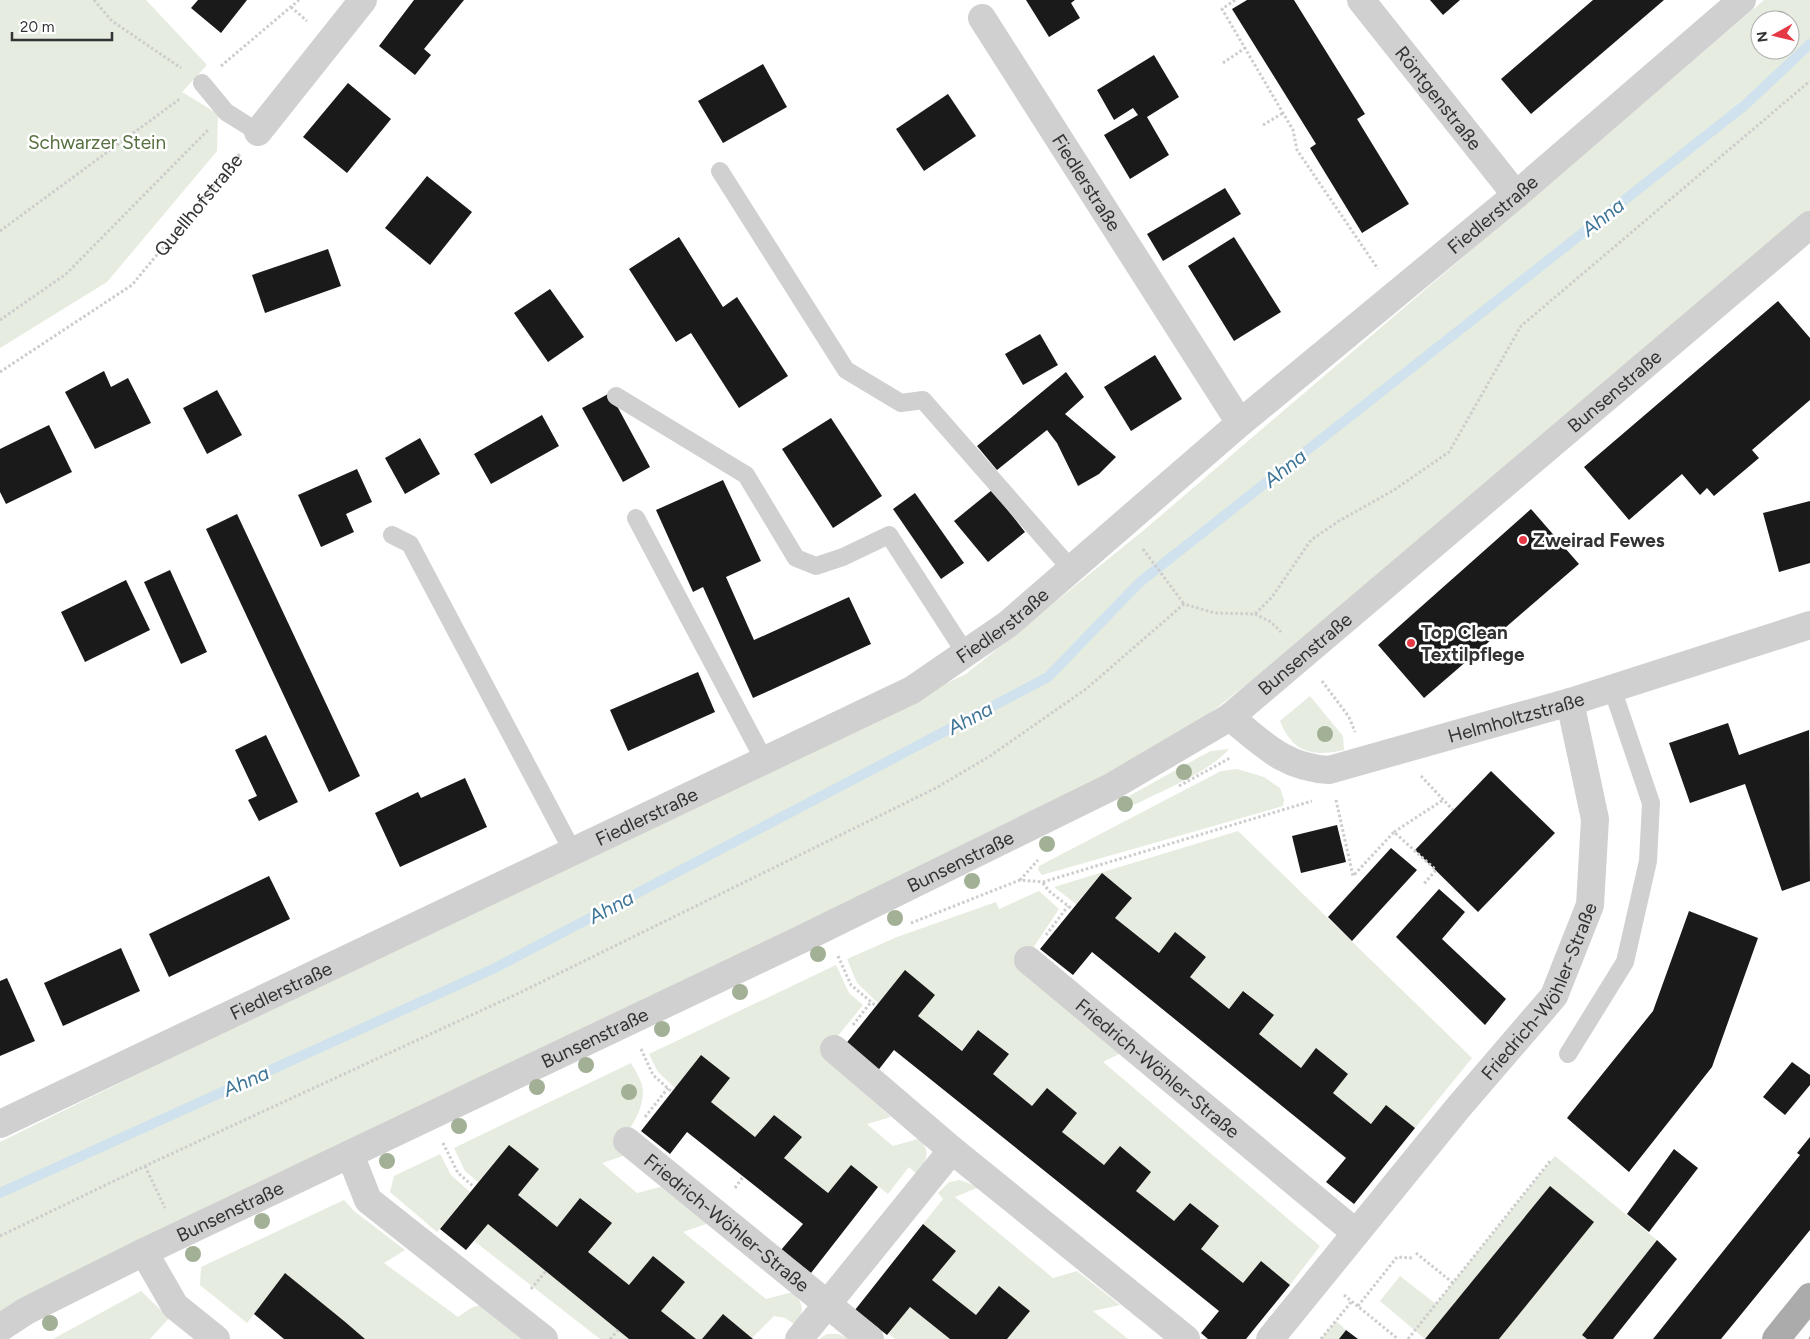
<svg xmlns="http://www.w3.org/2000/svg" width="1810" height="1339" viewBox="0 0 1810 1339" font-family="Figtree,sans-serif">
  <rect width="100%" height="100%" fill="#fff"/>
  <!-- green -->
  <g fill="#e6ecdf" fill-rule="evenodd">
    <path d="M0,0H146L207,65L182,92L218,114L217,151L107,282L0,348Z"/>
    <path d="M1764,0H1810V213L1303,640L1181,736L1080,792L0,1319V1142L459,916L966,674L1144,530ZM1760,20H1790V50H1760Z"/>
    <path d="M1310,696L1343,736L1344,750C1312,757 1293,753 1280,721Z"/>
    <path d="M1229,749C1208,773 1163,790 1134,805L1129,796L1203,755L1211,751Z"/>
    <path d="M1237,769L1264,777L1280,788L1284,800L1283,806L1042,875L1038,870L1039,866L1221,771Z"/>
    <path d="M1238,831L1472,1058L1415,1128L1387,1106L1371,1124L1333,1093L1348,1074L1317,1049L1301,1068L1259,1034L1274,1015L1244,991L1229,1009L1190,977L1206,957L1175,933L1159,953L1115,918L1131,898L1102,873L1076,904L1054,887Z"/>
    <path d="M1039,891L1059,909L1021,966L1123,1052L1103,1062L1320,1246L1290,1285L1261,1261L1243,1283L1201,1249L1219,1226L1190,1203L1174,1221L1136,1191L1151,1172L1120,1146L1104,1165L1062,1132L1077,1113L1047,1089L1032,1106L993,1074L1009,1054L979,1030L962,1050L918,1016L935,995L905,971L878,1003L857,983L847,959L897,937L996,902L999,909Z"/>
    <path d="M836,965L849,993L863,1005L828,1048L830,1063L891,1117L867,1124L893,1146L918,1139C933,1150 925,1161 918,1175L909,1167L888,1194L851,1166L828,1193L784,1158L801,1137L774,1115L755,1137L711,1102L675,1088L658,1072L649,1054Z"/>
    <path d="M631,1063C635,1070 640,1078 642,1085C647,1107 629,1131 617,1147L626,1155L602,1163L637,1193L664,1186L709,1223L683,1232L766,1299L793,1292C805,1305 803,1310 797,1326L785,1318L774,1316L752,1338L723,1314L702,1339H696L588,1252L612,1223L581,1198L557,1227L518,1195L509,1145L478,1182L465,1171L454,1148Z"/>
    <path d="M440,1154L451,1175L470,1192L437,1232L390,1192L394,1176Z"/>
    <path d="M1555,1156L1657,1240L1582,1335L1587,1339H1499L1594,1222L1550,1186L1425,1339L1380,1301L1400,1276L1436,1304Z"/>
    <path d="M960,1180L979,1187L955,1197L1053,1278L1077,1271L1120,1305L1093,1311L1128,1339H1007L1030,1311L999,1287L976,1315L932,1280L956,1251L923,1224L943,1199L938,1193L949,1182Z"/>
    <path d="M344,1200L354,1211L405,1250L384,1263L458,1317L471,1308L486,1303L526,1339H365L285,1273L247,1323L200,1285L201,1267Z"/>
    <path d="M488,1224L629,1339H600L474,1241Z"/>
    <path d="M141,1291L169,1318L150,1339H53Z"/>
    <path d="M910,1307L950,1339H895L888,1333Z"/>
    <path d="M1336,1321L1346,1330L1339,1339H1321Z"/>
    <path d="M827,1334H838L851,1339H819Z"/>
  </g>
  <g fill="none" stroke-linecap="round" stroke-linejoin="round">
    <!-- stream -->
    <path stroke="#cfe2ee" stroke-width="10" d="M0,1193L493,969L1048,677L1140,582L1745,105L1810,44"/>
  </g>
  <!-- building -->
  <g fill="#1a1a1a">
    <path d="M198,0H247L221,33L191,8Z"/>
    <path d="M414,0H464L424,49L431,55L415,75L379,46Z"/>
    <path d="M1026,0H1075L1071,3L1080,18L1049,37Z"/>
    <path d="M1247,0H1294L1365,114L1357,119L1409,204L1362,233L1310,148L1316,144L1232,9Z"/>
    <path d="M1430,0H1460L1443,15Z"/>
    <path d="M1593,0H1664L1531,114L1501,79Z"/>
    <path d="M1154,55L1179,97L1147,117L1169,155L1130,179L1104,135L1138,115L1133,108L1114,120L1097,90Z"/>
    <path d="M763,64L787,107L723,143L698,101Z"/>
    <path d="M348,83L391,119L347,173L303,137Z"/>
    <path d="M948,94L976,136L924,171L896,129Z"/>
    <path d="M427,176L472,212L430,265L385,228Z"/>
    <path d="M1225,188L1241,214L1163,261L1147,234Z"/>
    <path d="M679,237L723,307L737,297L788,376L739,408L691,333L676,342L629,269Z"/>
    <path d="M1234,237L1281,312L1234,341L1188,266Z"/>
    <path d="M328,249L341,286L265,313L252,275Z"/>
    <path d="M550,289L584,337L548,362L514,313Z"/>
    <path d="M1778,301L1810,338V400L1752,450L1759,458L1714,496L1707,488L1700,495L1682,474L1629,520L1584,467Z"/>
    <path d="M1040,334L1058,365L1023,385L1005,354Z"/>
    <path d="M1155,355L1182,399L1131,431L1104,387Z"/>
    <path d="M104,371L111,387L128,378L151,423L95,449L65,392Z"/>
    <path d="M1066,372L1084,397L1065,414L1116,457L1099,474L1078,486L1057,443L1047,430L997,470L977,446Z"/>
    <path d="M217,390L242,435L207,454L183,408Z"/>
    <path d="M610,393L650,467L623,482L582,408Z"/>
    <path d="M542,415L559,446L491,484L474,454Z"/>
    <path d="M831,418L882,496L833,528L782,449Z"/>
    <path d="M49,425L72,472L6,504L0,492V449Z"/>
    <path d="M420,438L440,474L405,494L385,458Z"/>
    <path d="M357,469L372,502L346,514L354,532L321,547L298,495Z"/>
    <path d="M723,480L761,561L726,577L754,640L849,597L871,644L753,698L703,587L693,592L656,510Z"/>
    <path d="M992,490L1025,532L988,562L954,521Z"/>
    <path d="M915,493L964,563L941,579L893,509Z"/>
    <path d="M1810,501V563L1779,572L1763,513Z"/>
    <path d="M1531,509L1579,564L1424,698L1378,645Z"/>
    <path d="M237,514L360,776L329,792L206,529Z"/>
    <path d="M170,570L207,652L181,664L144,582Z"/>
    <path d="M126,580L150,630L85,662L61,612Z"/>
    <path d="M698,672L715,712L628,751L610,710Z"/>
    <path d="M1728,723L1739,755L1809,730L1810,881L1782,891L1745,784L1690,803L1669,743Z"/>
    <path d="M266,735L298,802L259,821L248,800L257,796L235,750Z"/>
    <path d="M1491,771L1555,833L1478,912L1415,850Z"/>
    <path d="M465,778L487,827L400,867L375,813L418,792L421,798Z"/>
    <path d="M1337,825L1346,862L1301,873L1292,836Z"/>
    <path d="M1391,848L1417,870L1352,941L1328,917Z"/>
    <path d="M1102,873L1132,898L1115,918L1159,953L1175,932L1206,957L1190,977L1229,1009L1243,991L1274,1015L1259,1034L1301,1068L1316,1048L1348,1074L1333,1093L1371,1124L1386,1105L1415,1128L1354,1204L1326,1182L1346,1158L1092,952L1073,975L1040,949Z"/>
    <path d="M269,876L290,919L169,977L149,934Z"/>
    <path d="M1439,889L1465,912L1442,939L1506,999L1485,1025L1396,937Z"/>
    <path d="M1689,911L1758,938L1712,1067L1629,1172L1567,1118L1653,1011Z"/>
    <path d="M121,948L140,991L63,1026L44,983Z"/>
    <path d="M905,970L935,995L918,1016L962,1051L978,1030L1009,1054L993,1074L1032,1106L1047,1088L1077,1113L1062,1132L1104,1165L1120,1146L1151,1172L1136,1191L1174,1221L1190,1203L1219,1226L1201,1249L1243,1283L1261,1261L1290,1285L1246,1339H1208L1201,1333L1219,1311L894,1050L876,1073L844,1046Z"/>
    <path d="M7,978L35,1041L0,1056V981Z"/>
    <path d="M701,1055L730,1078L711,1102L755,1137L774,1115L802,1137L784,1158L828,1193L851,1165L878,1187L811,1273L781,1250L803,1224L687,1132L670,1154L641,1131Z"/>
    <path d="M1792,1062L1810,1075V1085L1785,1115L1763,1097Z"/>
    <path d="M1810,1137V1230L1721,1339H1653L1800,1155L1797,1153Z"/>
    <path d="M509,1145L539,1169L518,1195L557,1227L580,1198L612,1223L588,1252L629,1285L653,1256L685,1282L661,1311L696,1339H629L488,1224L466,1250L440,1229Z"/>
    <path d="M1674,1149L1698,1168L1649,1232L1627,1214Z"/>
    <path d="M1550,1186L1594,1222L1499,1339H1425Z"/>
    <path d="M923,1224L956,1251L932,1280L976,1315L999,1286L1030,1311L1007,1339H950L910,1307L887,1335L855,1310Z"/>
    <path d="M1657,1240L1677,1259L1613,1339H1587L1582,1335Z"/>
    <path d="M285,1273L344,1321L365,1339H284L254,1314Z"/>
    <path d="M723,1314L753,1339H702Z"/>
    <path d="M1346,1330L1358,1339H1339Z"/>
  </g>
  <g fill="none" stroke-linecap="round" stroke-linejoin="round">
    <!-- path -->
    <g stroke="#cdcdcd" stroke-width="3" stroke-dasharray="2.5 2.5" stroke-linecap="butt">
      <path d="M94,0L112,21L181,68"/>
      <path d="M1235,0L1222,9L1293,130L1297,150L1378,269"/>
      <path d="M291,7L307,21"/>
      <path d="M1223,63L1245,48"/>
      <path d="M221,66L299,0"/>
      <path d="M1263,125L1283,113"/>
      <path d="M0,231L181,98"/>
      <path d="M0,320L66,274L208,130"/>
      <path id="s1" d="M0,372L132,285L240,154"/>
      <path d="M1143,549L1184,604"/>
      <path d="M1255,614L1271,622L1281,632"/>
      <path d="M1322,681L1349,717L1355,732"/>
      <path d="M1421,776L1453,810"/>
      <path d="M1179,786L1230,758"/>
      <path d="M1336,800L1353,876L1394,832L1436,870L1423,885"/>
      <path d="M1394,832L1443,800"/>
      <path d="M1020,880L1038,860"/>
      <path d="M1043,883L1049,891L1072,909"/>
      <path d="M911,923L1020,880L1043,882L1312,801"/>
      <path d="M1046,935L1068,906"/>
      <path d="M838,956L851,985L876,1006"/>
      <path d="M853,1025L871,1002"/>
      <path d="M641,1049L653,1075L672,1092"/>
      <path d="M645,1117L668,1088"/>
      <path d="M443,1143L458,1173L474,1187"/>
      <path d="M145,1166L165,1208"/>
      <path d="M735,1188L743,1177"/>
      <path d="M0,1236L145,1166L517,994L936,788L990,756L1086,689L1184,604L1215,613L1255,614L1272,597L1311,540L1339,521L1394,490L1449,452L1521,326L1810,81"/>
      <path d="M1416,1253L1453,1283"/>
      <path d="M531,1289L546,1271"/>
      <path d="M1344,1295L1398,1339"/>
      <path d="M1358,1306L1397,1257L1412,1258"/>
      <path d="M610,1339L618,1330"/>
      <path d="M1321,1339L1352,1301"/>
      <path d="M1408,1339L1551,1160"/>
    </g>
    <!-- service -->
    <g stroke="#d0d0d0" stroke-width="18">
      <path d="M202,83L226,112L258,132"/>
      <path d="M720,171L846,370L901,403L923,400L1071,569"/>
      <path d="M616,396L746,475L796,558L816,566L843,557L889,535L966,654"/>
      <path d="M636,518L764,760"/>
      <path d="M392,535L410,544L573,852"/>
      <path d="M1568,1054L1625,962L1648,861L1651,803L1612,688"/>
    </g>
    <!-- minor -->
    <g stroke="#d0d0d0" stroke-width="28">
      <path id="s2" d="M1361,0L1516,195"/>
      <path id="s3" d="M982,18L1240,423"/>
      <path d="M258,132L363,0"/>
      <path id="s4" d="M1230,717C1263,744 1285,768 1329,770L1570,702L1810,625"/>
      <path id="s5" d="M1028,960L1356,1233"/>
      <path d="M834,1049L952,1150L1186,1339"/>
      <path id="s6" d="M0,1124L912,690L1008,624L1240,423L1516,195L1742,0"/>
      <path id="s7" d="M627,1141L870,1339"/>
      <path d="M350,1154L368,1200L544,1339"/>
      <path d="M144,1252L175,1306L216,1339"/>
      <path d="M799,1339L952,1150"/>
      <path id="s8" d="M1270,1339L1457,1109L1554,996L1590,905L1595,819L1570,702"/>
    </g>
    <!-- tertiary -->
    <path stroke="#d0d0d0" stroke-width="28" id="s9" d="M0,1328L26,1311L144,1252L804,938L1111,787L1230,717L1810,225"/>
    <!-- primary -->
    <path stroke="#ababab" stroke-width="28" d="M1776,1339L1810,1297"/>
    <!-- tram -->
    <path stroke="#888" stroke-width="1" d="M1809,1339L1810,1337"/>
  </g>
  <!-- trees -->
  <g fill="#a2b095">
    <circle cx="1325" cy="734" r="8"/>
    <circle cx="1184" cy="772" r="8"/>
    <circle cx="1125" cy="804" r="8"/>
    <circle cx="1047" cy="844" r="8"/>
    <circle cx="972" cy="881" r="8"/>
    <circle cx="895" cy="918" r="8"/>
    <circle cx="818" cy="954" r="8"/>
    <circle cx="740" cy="992" r="8"/>
    <circle cx="662" cy="1029" r="8"/>
    <circle cx="586" cy="1065" r="8"/>
    <circle cx="537" cy="1087" r="8"/>
    <circle cx="629" cy="1092" r="8"/>
    <circle cx="459" cy="1126" r="8"/>
    <circle cx="387" cy="1161" r="8"/>
    <circle cx="262" cy="1221" r="8"/>
    <circle cx="193" cy="1254" r="8"/>
    <circle cx="50" cy="1323" r="8"/>
  </g>
  <!-- markers -->
  <g fill="#e63946" stroke="#fff" stroke-width="2">
    <circle cx="1523" cy="540" r="5"/>
    <circle cx="1411" cy="643" r="5"/>
  </g>
  <g text-anchor="middle" dominant-baseline="central" stroke-width="5" stroke-linejoin="round" paint-order="stroke">
    <!-- street labels -->
    <g font-size="19" fill="#333" stroke="#fff">
      <text stroke="none"><textPath href="#s2" startOffset="125">Röntgenstraße</textPath></text>
      <text stroke="none"><textPath href="#s3" startOffset="195">Fiedlerstraße</textPath></text>
      <text stroke="none"><textPath href="#s1" startOffset="262">Quellhofstraße</textPath></text>
      <text stroke="none"><textPath href="#s6" startOffset="1761">Fiedlerstraße</textPath></text>
      <text stroke="none"><textPath href="#s9" startOffset="1878">Bunsenstraße</textPath></text>
      <text stroke="none"><textPath href="#s6" startOffset="1121">Fiedlerstraße</textPath></text>
      <text stroke="none"><textPath href="#s9" startOffset="1472">Bunsenstraße</textPath></text>
      <text stroke="none"><textPath href="#s4" startOffset="309">Helmholtzstraße</textPath></text>
      <text stroke="none"><textPath href="#s6" startOffset="716">Fiedlerstraße</textPath></text>
      <text stroke="none"><textPath href="#s9" startOffset="1068">Bunsenstraße</textPath></text>
      <text stroke="none"><textPath href="#s8" startOffset="442">Friedrich-Wöhler-Straße</textPath></text>
      <text stroke="none"><textPath href="#s6" startOffset="311">Fiedlerstraße</textPath></text>
      <text stroke="none"><textPath href="#s9" startOffset="662">Bunsenstraße</textPath></text>
      <text stroke="none"><textPath href="#s5" startOffset="169">Friedrich-Wöhler-Straße</textPath></text>
      <text stroke="none"><textPath href="#s9" startOffset="258">Bunsenstraße</textPath></text>
      <text stroke="none"><textPath href="#s7" startOffset="129">Friedrich-Wöhler-Straße</textPath></text>
    </g>
    <!-- park labels -->
    <g font-size="19" fill="#56703f" stroke="#fff">
      <text x="97" y="142">Schwarzer Stein</text>
    </g>
    <!-- poi labels -->
    <g font-size="19" font-weight="bold" fill="#333" stroke="#fff" text-anchor="start">
      <text x="1533" y="540">Zweirad Fewes</text>
      <text x="1421" y="632">Top Clean<tspan x="1421" dy="22">Textilpflege</tspan></text>
    </g>
    <!-- water labels -->
    <g font-size="20" font-style="italic" fill="#3f7597" stroke="#fff">
      <text transform="translate(1603 217) rotate(-38)">Ahna</text>
      <text transform="translate(1285 468) rotate(-38)">Ahna</text>
      <text transform="translate(970 718) rotate(-28)">Ahna</text>
      <text transform="translate(611 907) rotate(-28)">Ahna</text>
      <text transform="translate(246 1081) rotate(-24)">Ahna</text>
    </g>
  </g>
  <!-- north arrow -->
  <g transform="translate(1775 35) rotate(262)"><circle r="24" fill="#ffffff" stroke="#adadad"/>
  <path d="M0-4L9 19L0 12L-9 19Z" fill="#e63946"/>
  <text y="-8" font-size="14" font-weight="bold" text-anchor="middle" fill="#333333">N</text>
  </g>
  <!-- scale -->
  <path d="M12 32v8h100v-8" fill="none" stroke="#333333" stroke-width="2.5"/>
  <text x="20" y="32" font-size="15" fill="#333333" stroke="#ffffff" stroke-width="4" paint-order="stroke">20 m</text>
</svg>
